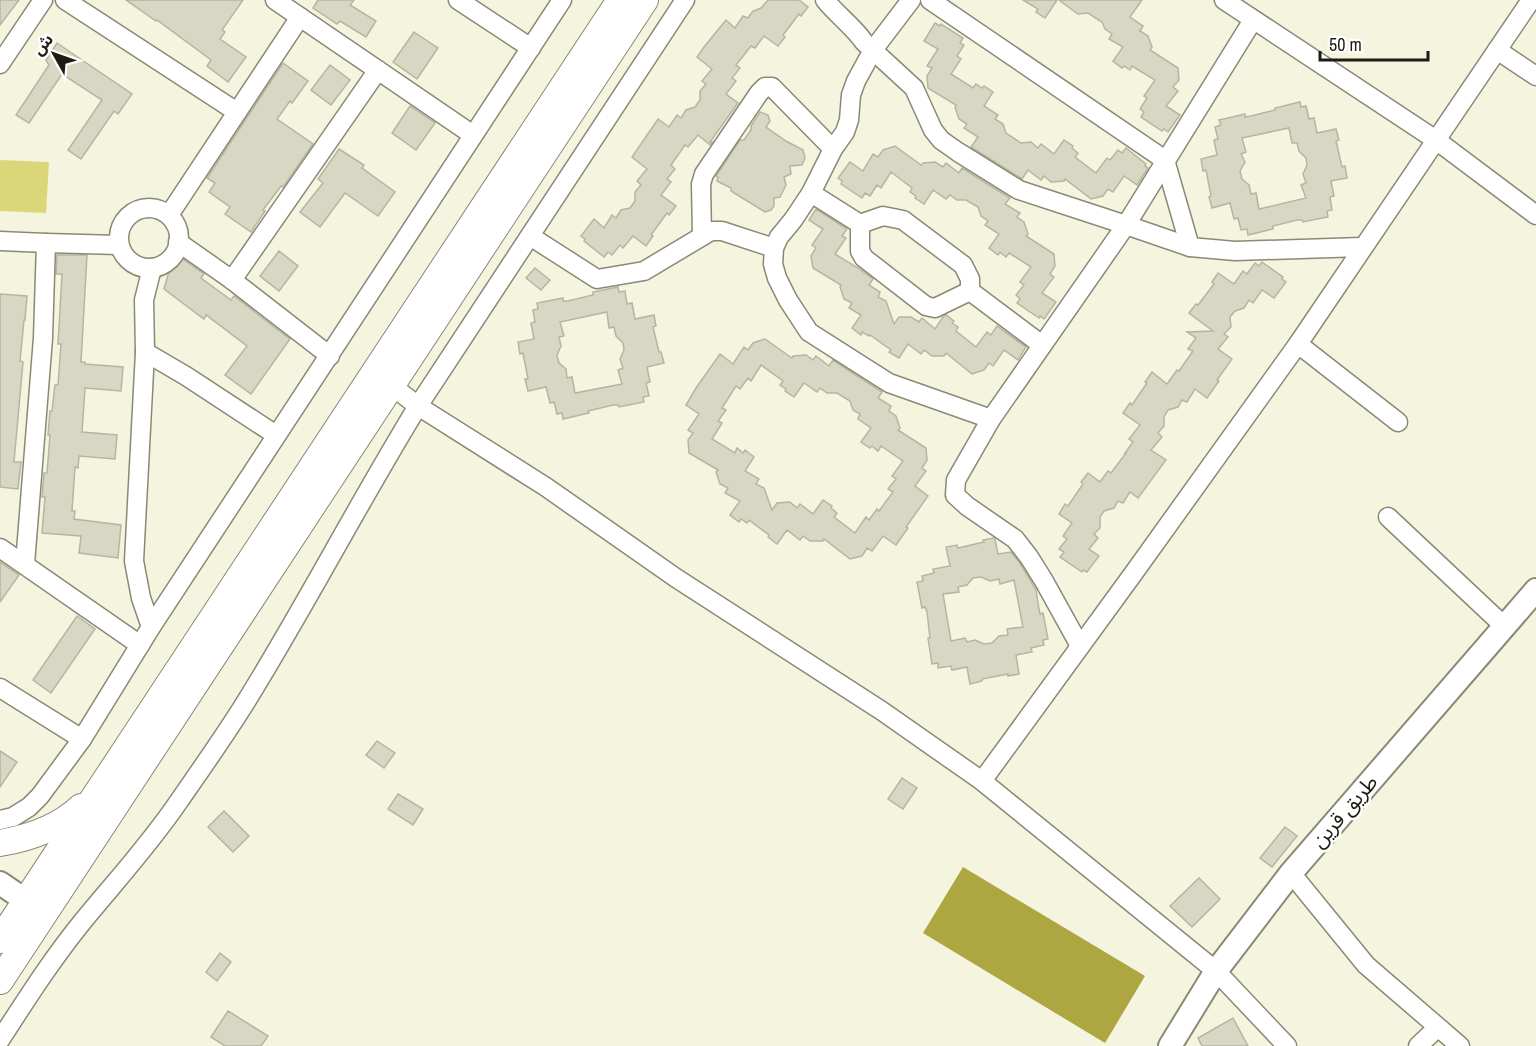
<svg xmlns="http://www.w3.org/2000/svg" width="1536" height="1046" viewBox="0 0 1536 1046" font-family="'Archivo Narrow','Noto Sans Arabic',sans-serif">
  <rect width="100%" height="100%" fill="#f5f4df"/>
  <!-- green -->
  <path fill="#dcd67a" d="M0,160L49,162L46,213L0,211Z"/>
  <!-- water -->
  <path fill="#ada641" d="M963,867L1145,976L1105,1043L923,933Z"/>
  <!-- building -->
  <g fill="#d8d7c3" stroke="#b6b5a2" stroke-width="1.5" fill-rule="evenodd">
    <path d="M0,0H19L0,25Z"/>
    <path d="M126,0H243L222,30L225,32L220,39L246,57L228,82L207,66L211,60L157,20L156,21Z"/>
    <path d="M318,0H354L350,5L376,21L366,37L340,21L337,24L313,8Z"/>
    <path d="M768,0H799L808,7L801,16L799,14L783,35L785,37L778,46L764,36L755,48L751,46L736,65L740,68L732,78L736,81L726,94L738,103L710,142H712L710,145L698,135L688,147L685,145L671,165L675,169L667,179L671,182L661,195L676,206L669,215L667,213L651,235L653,236L646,246L633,236L623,248L620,245L612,255L608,252L604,257L584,241L585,239L581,236L594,219L604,228L612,215L616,218L621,210L630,208L635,201V192L641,185L637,181L647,169L632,157L658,119L669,127L677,115L681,118L686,110L695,107L700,100V91L706,84L702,81L712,69L697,57L704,47L726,20L735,28L743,16L748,18L753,11L761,8Z"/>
    <path d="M1023,0H1057L1045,18L1036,12L1038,9Z"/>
    <path d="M1059,0H1142L1130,17L1143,26L1140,31L1148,36L1152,47L1150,50L1178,68L1179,80L1173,87L1178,91L1166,106L1180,115L1168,132L1164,129L1162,131L1141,117L1144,112L1140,109L1147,98L1144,96L1155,80L1132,66L1130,70L1124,66L1122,68L1113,61L1123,47L1109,39L1112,34L1105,29L1102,22L1088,13L1078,14Z"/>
    <path d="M935,23L940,26L941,24L963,38L960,43L964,45L957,56L961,59L951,74L973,88L976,84L982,88L984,86L993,92L984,106L998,115L995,119L1003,124L1006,133L1021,143L1031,142L1038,148L1041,144L1054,154L1064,140L1073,146L1072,148L1078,153L1075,157L1096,173L1107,158L1110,160L1118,150L1122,153L1126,148L1146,164L1145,166L1148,168L1137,185L1124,176L1113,192L1108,189L1103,196L1091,199L1065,179L1064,181L1051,182L1044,176L1041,180L1028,170L1022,179L971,147L978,137L964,128L967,124L959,119L955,107L956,105L928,88L927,76L932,68L927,66L938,49L924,41Z"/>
    <path d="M414,32L438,48L417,79L393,62Z"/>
    <path d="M57,43L132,94L118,114L114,111L81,159L68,150L102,100L62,74L29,123L16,115L49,65L46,60Z"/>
    <path d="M283,63L308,81L292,103L290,101L277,119L313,144L283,187L281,186L263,210L265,211L251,232L225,214L230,207L209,192L215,183L207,178Z"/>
    <path d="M330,65L350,80L331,105L311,90Z"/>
    <path d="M1300,102L1301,107L1306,106L1309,119L1314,118L1317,133L1336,129L1339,140L1336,141L1342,167L1345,166L1347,178L1331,181L1334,196L1330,197L1332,210L1327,211L1328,217L1303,222L1302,220H1297L1273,226V229L1248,235L1247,229L1241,230L1238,218L1234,219L1230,203L1212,208L1209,197L1211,196L1206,170L1203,171L1201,159L1217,155L1214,140L1218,139L1215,127L1221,125L1219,120L1245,114V117L1251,116L1275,110V108ZM1289,128L1292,143H1297L1299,151L1306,158L1307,165L1303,174L1306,183L1301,185L1306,198L1259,209L1256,193L1251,194L1249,185L1242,179L1240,171L1245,162L1241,154L1246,152L1242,138Z"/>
    <path d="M410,106L435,123L416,150L392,133Z"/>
    <path d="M760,112L768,115L770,121L766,127L786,141L803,150L805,158L802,165L790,166L791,174L784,177L786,185L780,197L774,198V206L771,210L765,212L731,191V188L717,181L718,177L716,176L740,140H744L751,130V126Z"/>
    <path d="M895,146L921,165L923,163L935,162L943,167L946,163L959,173L962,168L1010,198L1005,204L1020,213L1017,217L1024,222L1028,234L1026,236L1054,254L1055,266L1050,274L1054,277L1042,293L1056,302L1044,319L1040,316L1039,318L1017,303L1020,299L1016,295L1024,285L1020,282L1031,267L1009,253L1006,257L1000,252L998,255L989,248L999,234L985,225L988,221L981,216L978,207L966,200H957L950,195L946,199L933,190L924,204L915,198L916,196L910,192L912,188L891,172L881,188L877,185L870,196L865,193L862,198L841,184L842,181L838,178L850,162L863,171L873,154L878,157L883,150Z"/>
    <path d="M339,149L364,165L362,168L395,192L378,216L345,193L320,227L300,212L323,183L318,179Z"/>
    <path d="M816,209L847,229L842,236L846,238L835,254L858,268L873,279L869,285L880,292L878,297L886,301L894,324L899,317H911L919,322L922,318L935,329L943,317L946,315L954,321L952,323L958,327L956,331L976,347L987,332L991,335L997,326L1026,347L1018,360L1004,350L993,366L989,363L984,370L972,374L946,353L944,356H932L924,350L921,354L908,344L899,358L889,352L891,350L870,335L869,336L862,332L861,335L852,328L861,315L849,308L852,303L844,299L840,287L841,285L813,268L811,256L816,248L812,245L823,229L809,220Z"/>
    <path d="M279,251L298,266L279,291L260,276Z"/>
    <path d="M57,255H87L81,362H85V364L123,367L121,391L85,388L82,432L117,435L115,459L79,456L78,468L75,467L72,511H75L74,519L121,525L118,558L79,553L81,536L42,533L45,497H42L44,473H47L50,435H48L50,411H52L55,385H58L61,344H58L62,274H56Z"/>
    <path d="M183,259L204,274L201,278L231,300L234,296L290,339L251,394L225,375L247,346L206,315L204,319L164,289L170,268Z"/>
    <path d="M1262,262L1283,277L1282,279L1286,282L1274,298L1262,290L1253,303L1249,300L1244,308L1235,311L1230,317L1231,327L1224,334L1228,337L1218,349L1232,359L1217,380L1219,381L1207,398L1195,389L1187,402L1182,400L1178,407L1168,410L1164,417V426L1158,433L1162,437L1151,450L1166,460L1138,498L1130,492L1123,503L1118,501L1114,508L1104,511L1100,517V528L1094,534L1098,538L1089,549L1099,556L1087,572L1083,570L1082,572L1060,557L1064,552L1059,549L1067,539L1063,536L1072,523L1059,514L1065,504L1068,506L1083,484L1081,482L1088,473L1100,482L1108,471L1111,473L1126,453H1125L1133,442L1129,439L1140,425L1123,413L1130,403L1132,405L1147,383L1145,382L1152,372L1167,384L1177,370L1179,371L1193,351L1188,349L1196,338L1187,332L1213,331L1189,313L1196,304L1198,305L1214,284L1212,282L1218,273L1234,284L1243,271L1247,274L1255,263L1259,266Z"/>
    <path d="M535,268L550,280L541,290L526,278Z"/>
    <path d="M618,287L619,292L625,291L627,304L632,303L635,319L654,315L656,326L653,327L659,352H661L664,363L647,367L650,382L646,383L649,396L643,397L644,402L619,407L618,405H613L588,411L589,413L563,419L562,413L557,414L554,402L550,403L546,387L528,391L525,379H528L523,353L520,354L518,342L534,339L531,323L535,322L533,310L538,309L537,303L563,298V301H568L593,295V292ZM607,312L609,328L614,327L616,336L623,343L624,350L620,359L623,368L618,370L622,384L575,393L572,377L567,378L566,369L559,363L557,355L561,346L559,337L564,336L560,322Z"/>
    <path d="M0,294L27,296L25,320H24L20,361L23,362L14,462H21L18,489L0,487Z"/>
    <path d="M765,339L792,358L793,356L806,355L813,360L816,356L829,366L833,360L882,392L878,398L891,406L889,411L896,416L900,428L898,430L926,448L927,460L922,468L926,471L915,486L928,496L906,527L908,528L896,545L883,536L872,551L867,548L862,556L850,559L824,539L823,541H810L803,536L800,540L787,530L777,544L768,537L769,535L749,520L747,523L741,519L739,522L730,515L740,501L725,493L728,488L720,484L716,472L718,470L689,453L688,440L693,433L688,430L699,414L686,405L696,388L720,354L733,364L744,347L748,350L753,343ZM761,365L783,381L780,385L786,389L785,391L794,397L804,383L817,392L820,388L827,393H837L850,401L853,410L860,414L858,419L871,428L861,442L870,448L872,446L878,451L881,446L903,461L892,476L896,479L888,489L893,492L879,511L877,509L869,520L866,517L855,533L834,517L837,513L831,508L832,506L823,500L813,514L800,504L797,508L790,502L777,503L772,510L764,488L756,484L759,479L745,471L754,457L745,450L743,453L737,448L735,453L712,439L722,423L718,421L726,410L722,408L736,386L740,389L748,378L751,381Z"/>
    <path d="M994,538L995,539L998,554L1011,552L1020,563L1036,590L1039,609L1040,614L1043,613L1048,639L1043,640L1044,645L1031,648L1032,652L1016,655L1019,674L1008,676V674L982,679V681L970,684L967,667L952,670L951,666L938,668V663L932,664L928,638H930L927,612L925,607L922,608L917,582L923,581L922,576L934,573L933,569L950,566L946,547L957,545L958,548L984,542L983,540ZM981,577L990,581L999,579L1000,584L1014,580L1023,627L1007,629L1008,635L999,636L992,643L984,644L975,640L967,642L965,638L951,641L943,594L959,592L958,587L967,585L973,578Z"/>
    <path d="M0,562L19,575L0,602Z"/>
    <path d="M77,616L95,629L51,693L33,680Z"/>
    <path d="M377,741L395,753L384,768L366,755Z"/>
    <path d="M0,751L17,762L0,787Z"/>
    <path d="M902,778L917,788L903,809L888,799Z"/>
    <path d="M398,794L423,809L413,825L388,809Z"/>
    <path d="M224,811L249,836L233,852L208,827Z"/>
    <path d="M1285,827L1297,836L1272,867L1260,858Z"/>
    <path d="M1199,878L1220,899L1192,927L1170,906Z"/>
    <path d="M220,953L231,962L217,981L206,972Z"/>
    <path d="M228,1011L268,1036L261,1046H225L211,1037Z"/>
    <path d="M1233,1018L1248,1046H1202L1198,1038Z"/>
  </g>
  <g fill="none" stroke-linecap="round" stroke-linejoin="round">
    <defs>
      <g id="minor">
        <path d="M65,0L237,112"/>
        <path d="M275,0L473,135"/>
        <path d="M458,0L531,48"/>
        <path d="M825,0C837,15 853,26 864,42L914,88L933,130L941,140L958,152L1019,190L1126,225L991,419L956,480L955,495L967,506L1015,539L1029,557L1044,581L1080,646"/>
        <path d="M911,0L873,50L856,81L851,95L849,120L845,132L833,149L811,193L793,220L779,237L774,248L773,264L777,278L788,300L809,332L889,383L991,419"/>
        <path d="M930,0L1165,160L1190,247"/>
        <path d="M1224,0L1436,140L1536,215"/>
        <path d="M1253,20L1126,225L1190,247L1235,251L1362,247"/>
        <path d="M1497,50L1536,76"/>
        <path d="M0,64L43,0"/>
        <path d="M811,193L860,224L883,216L903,220L963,265L970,279V291L1042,345"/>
        <circle cx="149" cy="238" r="30"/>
        <path d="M169,215L300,17"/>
        <path d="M860,224V251L864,258L926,306L935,308L970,291"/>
        <path d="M530,236L597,279L644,271L711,231H722L774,248"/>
        <path d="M702,236L701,184L704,174L759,93L765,87H772L833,149"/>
        <path d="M0,241L46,243L119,245"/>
        <path d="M178,242L232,280L330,356"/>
        <path d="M232,280L378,70"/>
        <path d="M1298,344L1398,422"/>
        <path d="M145,352L186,376L276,435"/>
        <path d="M392,386L418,406L546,487L676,578L882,711L982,781L1216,971L1287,1046"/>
        <path d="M1388,517L1504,626"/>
        <path d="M0,548L140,645"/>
        <path d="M25,564L43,338L46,243"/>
        <path d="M151,627L141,598L134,561L145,352L144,300L152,268"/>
        <path d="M0,688L82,739"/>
        <path d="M982,781L1133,574L1298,344L1531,0"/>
        <path d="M0,820L13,817L29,807L40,796L82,739L151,627L562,0"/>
        <path d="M1291,873L1366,965L1460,1046"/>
        <path d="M0,1040C26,1000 52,959 83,921C115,882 150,844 179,801C202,768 226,734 247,700C307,603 359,502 418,406L685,0"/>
        <path d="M1418,1046L1437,1028"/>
      </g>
      <g id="major">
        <path d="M0,883L41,911"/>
        <path d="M1170,1046L1216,971L1291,873L1536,590"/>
      </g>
      <g id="highway">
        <path d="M0,843C29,838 59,828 81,807"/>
        <path d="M0,940L620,0"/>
        <path d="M0,981L645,0"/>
      </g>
    </defs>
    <!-- minor casing -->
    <use href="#minor" stroke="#8a8976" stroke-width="21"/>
    <!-- major casing -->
    <use href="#major" stroke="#8a8976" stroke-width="26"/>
    <!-- highway casing -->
    <use href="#highway" stroke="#8a8976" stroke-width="28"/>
    <!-- minor -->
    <use href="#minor" stroke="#fff" stroke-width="18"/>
    <!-- major -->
    <use href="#major" stroke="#fff" stroke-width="22"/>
    <!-- highway -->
    <use href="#highway" stroke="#fff" stroke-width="26"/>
  </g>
  <g text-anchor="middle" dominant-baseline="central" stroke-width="5" stroke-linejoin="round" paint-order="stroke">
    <!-- street labels -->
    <g font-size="21" fill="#1c1c14" stroke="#fff">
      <text transform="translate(1344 811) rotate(-49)">طريق قرين</text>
    </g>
  </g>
  <!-- north arrow -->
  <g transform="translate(54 54) rotate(310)" stroke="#ffffff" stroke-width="4.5" paint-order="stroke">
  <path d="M0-4.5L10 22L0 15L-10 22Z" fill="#1c1c14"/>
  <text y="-9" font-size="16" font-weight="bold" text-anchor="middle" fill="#1c1c14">ش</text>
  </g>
  <!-- scale -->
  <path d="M1320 51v9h108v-9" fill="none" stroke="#1c1c14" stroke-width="3"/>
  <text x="1329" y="51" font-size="18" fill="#1c1c14" stroke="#ffffff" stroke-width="4.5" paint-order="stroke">50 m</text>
</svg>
